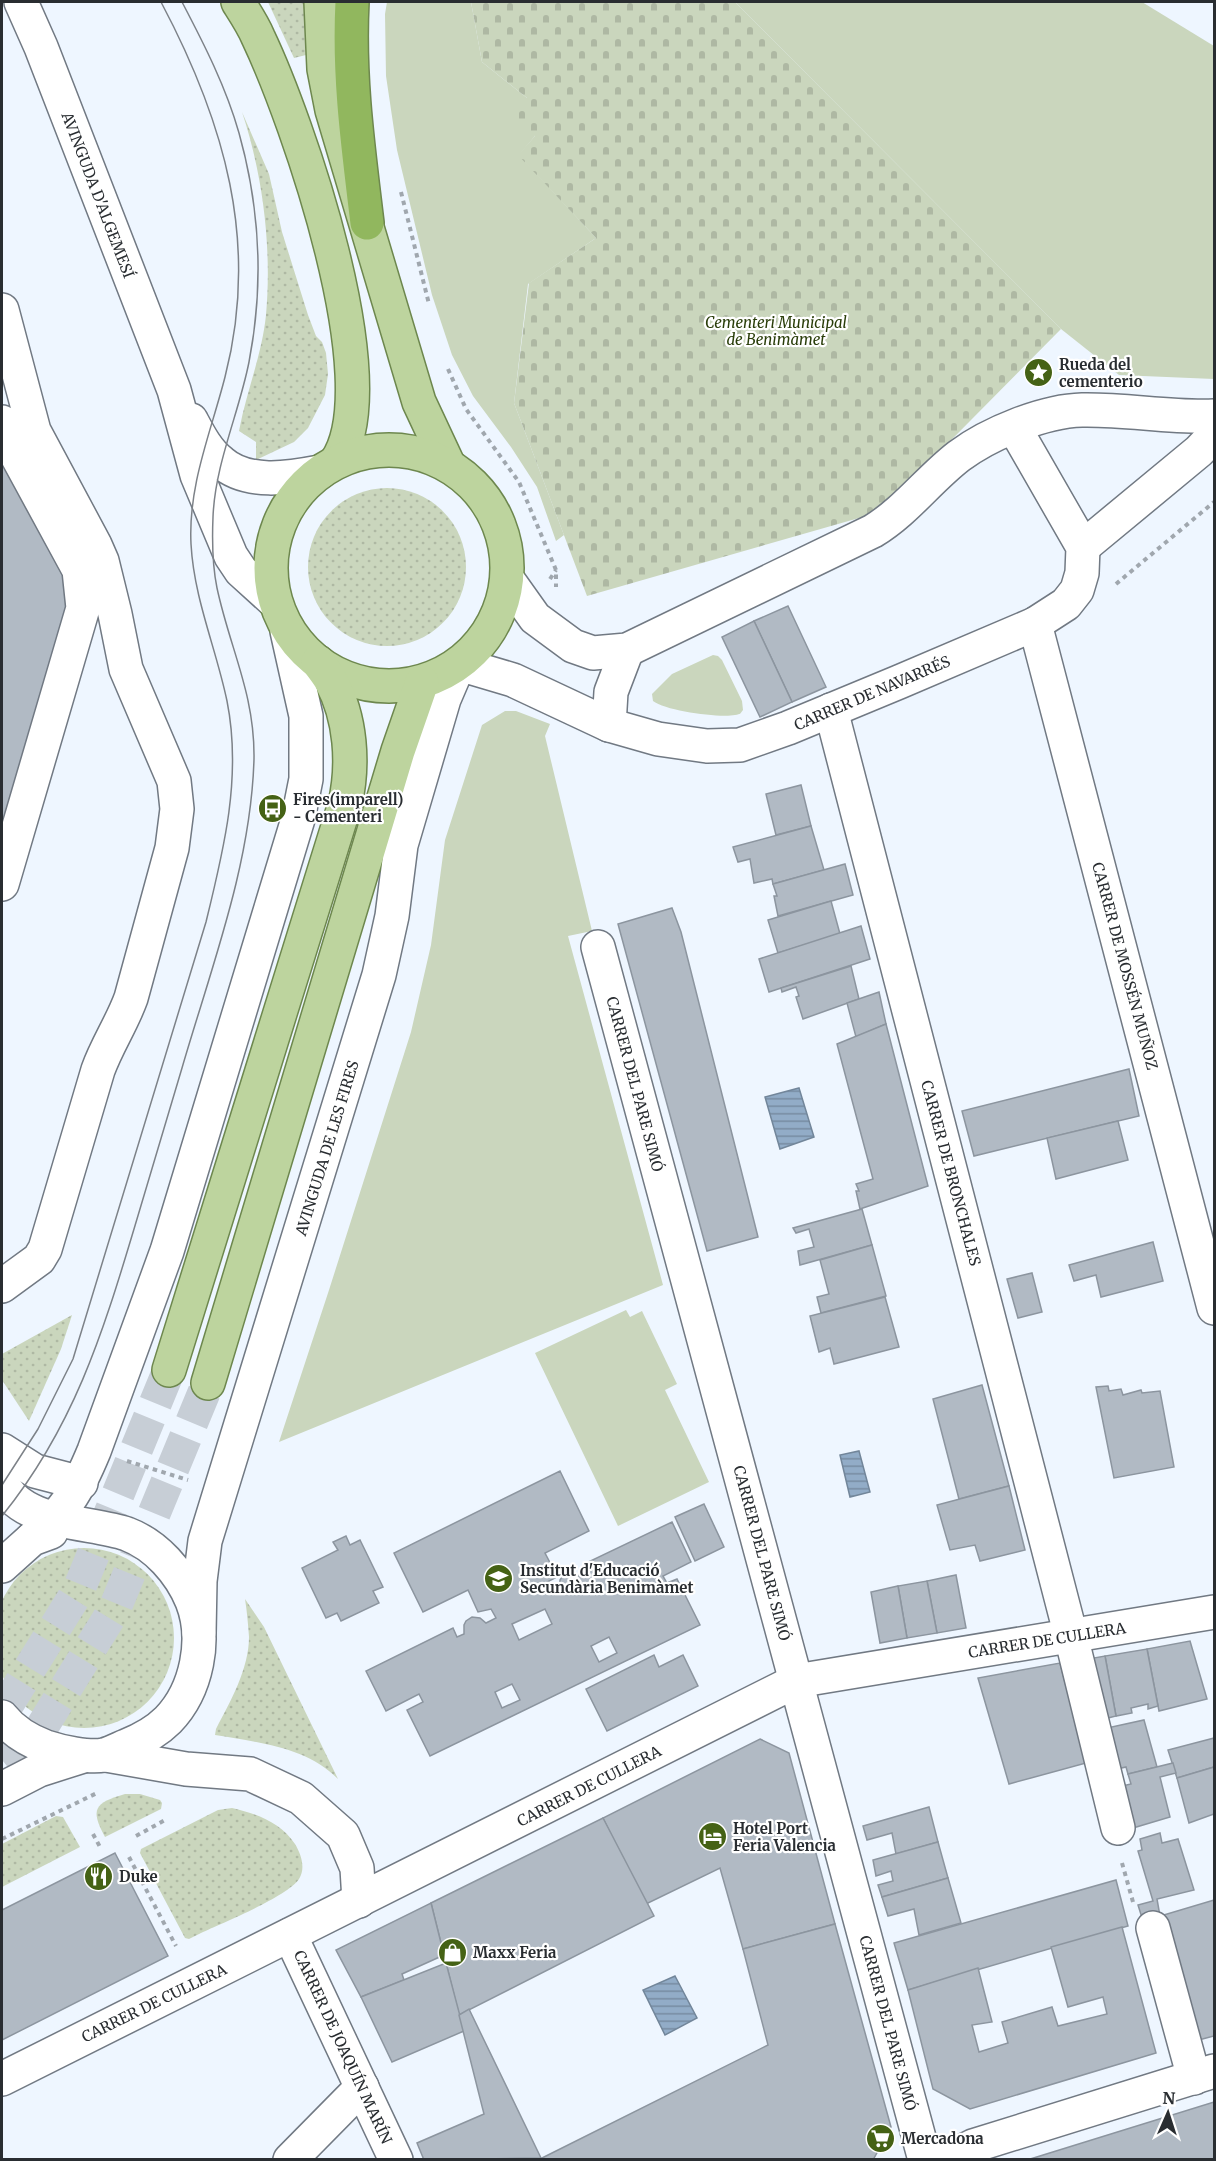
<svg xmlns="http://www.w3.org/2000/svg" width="1216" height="2161" viewBox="0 0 1216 2161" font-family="Merriweather,serif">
  <defs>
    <pattern id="cemetery-stones" width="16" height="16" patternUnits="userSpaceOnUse" patternTransform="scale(1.5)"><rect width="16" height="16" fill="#cad6bd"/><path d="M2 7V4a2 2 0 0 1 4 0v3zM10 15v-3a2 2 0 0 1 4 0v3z" fill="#aeb8a3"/></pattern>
    <pattern id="park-dots" width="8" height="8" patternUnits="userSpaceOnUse" patternTransform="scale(1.5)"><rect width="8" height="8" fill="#cad6bd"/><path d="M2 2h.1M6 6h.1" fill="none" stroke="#aeb8a3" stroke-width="1.8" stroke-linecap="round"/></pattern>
    <pattern id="water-rules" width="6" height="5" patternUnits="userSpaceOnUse" patternTransform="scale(1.5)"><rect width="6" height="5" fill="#92acc7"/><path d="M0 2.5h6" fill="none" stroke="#778ca2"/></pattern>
  </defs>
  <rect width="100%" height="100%" fill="#eef6ff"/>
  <!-- grass -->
  <g fill="#cad6bd">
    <path d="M387,2H471L482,62L527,98L535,136L519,155L596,238L528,284L514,403L564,535L556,541L537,487L511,447L473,396L452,355L432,295L397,150L386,76L385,14Z"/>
    <path d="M735,2H1142L1214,46V379L1119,375L1061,329Z"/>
    <path d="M713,655L718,656L722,660L742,701L743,710C740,714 741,714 735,715C719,718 666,711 653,701L652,694L672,674Z"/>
    <path d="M505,711H516L550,724L545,736L592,931L568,936L663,1285L279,1442L329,1290L411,1032L431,945L445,840L482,725Z"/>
    <path d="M626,1310L630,1317L642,1311L677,1384L665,1390L709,1482L618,1526L535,1353Z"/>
  </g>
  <!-- cemetery -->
  <path fill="url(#cemetery-stones)" d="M471,2H735L1061,329L880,512L587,596L514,403L529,283L596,238L518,155L535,136L511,110L527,98L482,62Z"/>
  <!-- park -->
  <g fill="url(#park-dots)">
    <path d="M268,2H307L306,55L294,58Z"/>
    <path d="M242,112L269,174L282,232L308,315L316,336L322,342L326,353L328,374L325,395L308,428L294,442L256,460V442L239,431C246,393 262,355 266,315C272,248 263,175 242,112Z"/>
    <circle cx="387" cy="567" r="79"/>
    <path d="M72,1315L61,1349L29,1421L2,1380V1354Z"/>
    <circle cx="84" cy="1638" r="90"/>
    <path d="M245,1599L264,1627L338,1779C307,1747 257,1742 215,1735L216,1729C230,1702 249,1669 249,1637C248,1624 247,1611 245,1599Z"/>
    <path d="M125,1794H140L160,1800L162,1803L161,1809L105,1837C90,1809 94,1803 125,1794Z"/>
    <path d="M232,1808C257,1814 280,1822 295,1844C301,1854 306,1868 299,1879C287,1897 222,1923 201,1933L189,1939L185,1938L140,1853L141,1849L218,1810Z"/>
    <path d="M56,1816L63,1817L80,1847L2,1887V1844Z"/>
  </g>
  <!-- water -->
  <g fill="url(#water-rules)" stroke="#72869a" stroke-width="1.5">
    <path d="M799,1088L814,1137L780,1149L765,1097Z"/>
    <path d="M859,1451L870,1492L850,1497L840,1455Z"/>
    <path d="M675,1976L697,2018L665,2035L643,1990Z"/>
  </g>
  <!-- building -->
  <g fill="#b1bac4" stroke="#8c959f" stroke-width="1.5" fill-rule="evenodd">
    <path d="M2,459L73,586L2,825Z"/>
    <path d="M788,606L826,687L792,702L754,621Z"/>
    <path d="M754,621L792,702L760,717L722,637Z"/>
    <path d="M801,785L811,826L776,835L766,794Z"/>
    <path d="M811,826L824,870L773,884L772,879L754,883L750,859L738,862L733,847Z"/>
    <path d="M845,864L853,895L778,916L774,896H777L773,884Z"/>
    <path d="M831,901L840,934L778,953L768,920Z"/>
    <path d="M672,908L681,932L758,1237L707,1251L618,924Z"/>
    <path d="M861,926L870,959L769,992L759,959Z"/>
    <path d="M851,966L859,999L803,1019L796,997L799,996L796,987L782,992L781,988Z"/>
    <path d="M879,992L886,1024L856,1037L847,1003Z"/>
    <path d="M886,1024L928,1186L860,1209L856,1191H859L856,1184L873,1179L837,1044Z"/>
    <path d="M1129,1069L1139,1116L974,1156L962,1111Z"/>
    <path d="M1118,1121L1128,1160L1056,1179L1047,1138Z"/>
    <path d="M862,1209L872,1245L800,1265L798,1251L814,1247L809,1229L796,1233L793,1228Z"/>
    <path d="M1153,1242L1163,1281L1101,1297L1096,1275L1074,1281L1069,1265Z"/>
    <path d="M872,1245L886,1296L821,1313L817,1297L829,1294L820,1260Z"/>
    <path d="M1032,1273L1042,1312L1018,1318L1007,1279Z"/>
    <path d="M885,1297L899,1347L834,1364L830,1348L819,1352L810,1316Z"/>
    <path d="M982,1385L1009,1486L959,1499L933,1399Z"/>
    <path d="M1108,1386L1109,1391L1121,1389L1123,1395L1141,1390L1142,1393L1160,1391L1174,1467L1114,1478L1096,1387Z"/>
    <path d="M560,1471L589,1531L545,1553L556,1574L555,1578L545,1583L550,1593L560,1587V1580L564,1574L571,1571L581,1577L589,1574L584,1564L672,1522L691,1562L663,1576L667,1583L677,1579L700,1625L430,1756L407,1710L423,1702L419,1694L386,1711L366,1671L453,1628L457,1637L464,1634V1625L466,1621L472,1617L480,1618L486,1623L496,1618L491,1609L478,1612L468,1590L423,1612L394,1553ZM545,1609L552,1624L519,1640L512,1624ZM609,1637L617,1653L599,1662L591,1646ZM512,1684L520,1700L502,1708L495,1692Z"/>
    <path d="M1009,1486L1025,1550L980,1561L975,1545L950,1550L937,1505Z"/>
    <path d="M704,1504L724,1547L695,1561L675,1517Z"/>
    <path d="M346,1536L350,1545L360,1540L383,1587L373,1591L379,1603L341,1621L337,1613L326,1618L302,1568L338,1550L333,1542Z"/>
    <path d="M956,1575L966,1628L937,1633L927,1581Z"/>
    <path d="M927,1581L937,1633L907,1638L898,1586Z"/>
    <path d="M898,1586L907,1638L880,1643L871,1592Z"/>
    <path d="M1190,1641L1207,1699L1159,1711L1147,1649Z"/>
    <path d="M1147,1649L1158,1706L1148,1709V1704L1131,1708L1132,1713L1116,1716L1105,1656Z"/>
    <path d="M654,1655L659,1667L683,1655L698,1686L607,1731L586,1689Z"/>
    <path d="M1105,1656L1116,1716L1104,1719L1088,1659Z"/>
    <path d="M1060,1663L1086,1763L1009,1784L978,1678Z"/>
    <path d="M1144,1720L1157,1767L1128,1774L1126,1767L1117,1769L1107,1728Z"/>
    <path d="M1214,1738V1767L1177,1778L1168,1750Z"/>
    <path d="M760,1739L789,1753L835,1924L743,1949L720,1868L646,1904L603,1818Z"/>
    <path d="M1173,1763L1176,1773L1160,1777L1170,1817L1133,1828L1122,1786L1131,1784L1128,1774Z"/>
    <path d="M1214,1767V1814L1189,1823L1177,1778Z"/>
    <path d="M929,1807L938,1842L896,1854L892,1833L867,1840L863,1826Z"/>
    <path d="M603,1818L654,1916L459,2015L431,1903Z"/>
    <path d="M1160,1833L1162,1843L1178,1839L1194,1890L1157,1899L1160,1916L1143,1921L1138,1905L1153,1901L1138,1851L1142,1850L1140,1839Z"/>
    <path d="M938,1842L948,1878L882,1897L878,1885L893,1881L891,1871L876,1876L873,1860Z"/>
    <path d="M115,1853L168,1956L2,2040V1910Z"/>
    <path d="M948,1878L961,1923L919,1935L914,1909L888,1916L882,1897Z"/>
    <path d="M1116,1880L1128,1926L908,1990L894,1943Z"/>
    <path d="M1214,1900V2036L1191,2042L1157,1917Z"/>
    <path d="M431,1903L444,1955L402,1974L404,1980L361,1997L336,1950Z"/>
    <path d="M835,1924L891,2127L873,2160H538L768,2045L743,1949Z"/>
    <path d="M1122,1927L1156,2053L970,2109L933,2089L908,1990L978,1968L992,2022L972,2025L979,2052L1008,2043L1002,2022L1052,2007L1058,2026L1107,2014L1103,1997L1068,2007L1051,1947Z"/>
    <path d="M446,1963L464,2031L392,2062L361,1997Z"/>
    <path d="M469,2009L541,2158L424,2160L417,2143L484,2114L459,2015Z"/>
    <path d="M1214,2102V2160H1027Z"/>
  </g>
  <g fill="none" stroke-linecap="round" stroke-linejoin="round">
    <!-- major-tunnel -->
    <g stroke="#c7ced6" stroke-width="33" stroke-dasharray="33 16" stroke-linecap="butt">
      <path d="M2,1708L9,1702L79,1589L169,1370"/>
      <path d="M2,1760L42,1727L115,1608L208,1383"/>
    </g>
    <defs>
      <g id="minor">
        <path d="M21,2L41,47L174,390L197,475L231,556L241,571L273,600"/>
        <path d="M2,310L34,431L95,545L102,561L115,614L126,669L174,781L177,809L172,848L131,998C122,1023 107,1045 98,1070L45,1249L39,1259L2,1286"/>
        <path d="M191,420C199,435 207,451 221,462C247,485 289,478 320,472"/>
        <path d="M2,422L4,432L79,570L83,608L2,884"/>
        <path d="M1083,547L1199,451L1214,435"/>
        <path d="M508,580L535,618L573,646L593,653L627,650L873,531C906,511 929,479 959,456C990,433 1044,411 1082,410C1126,409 1170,418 1214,416"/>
        <path d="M1035,624L1214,1308"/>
        <path d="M831,710L1071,1636L1118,1828"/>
        <path d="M609,725L611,692L627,650"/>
        <path d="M598,947L925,2160"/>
        <path d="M2,1450L35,1471L81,1483"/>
        <path d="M2,1481C18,1525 90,1521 127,1534C156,1545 180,1572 192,1601C207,1639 197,1690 168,1720C156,1732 141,1740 126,1746C119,1749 111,1753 104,1755C89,1758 61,1752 46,1747C30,1741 13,1731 2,1717"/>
        <path d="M32,1539C66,1510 77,1492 94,1451L167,1251L298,819L306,779V716L287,631"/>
        <path d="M2,1566L32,1539L51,1532"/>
        <path d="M199,1633L200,1581L205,1541L379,975L392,916L401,845L444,699L459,664L513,680L609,725L658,739L707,746L740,745L788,728L899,682L1035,624L1066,604L1077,590L1082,573L1083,547L1014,427"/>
        <path d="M106,1755L186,1769L250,1774L301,1798L343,1835L357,1868L359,1901"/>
        <path d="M2,1789L39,1770L83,1756"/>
        <path d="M1153,1928L1194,2078"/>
        <path d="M290,1935L396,2160"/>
        <path d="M2,2079L796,1681L1214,1612"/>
        <path d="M290,2160L362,2087"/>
        <path d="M945,2160L973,2146L1214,2071"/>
      </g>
      <g id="major">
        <path d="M238,2C245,13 253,25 258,37C297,119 390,384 336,462"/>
        <path d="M321,2L324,69L332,110L419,402L448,464"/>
        <circle cx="389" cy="568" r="118"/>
        <path d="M169,1370L345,804C354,764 351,718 331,681C328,675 322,668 318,662"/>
        <path d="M208,1383L398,751L422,682"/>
      </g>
      <path id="highway" d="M352,2C348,77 358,148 367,223"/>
    </defs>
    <!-- minor casing -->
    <use href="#minor" stroke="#717983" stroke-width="36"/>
    <!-- major casing -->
    <use href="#major" stroke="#6d874e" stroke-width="36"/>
    <!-- highway casing -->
    <use href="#highway" stroke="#6d874e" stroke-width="36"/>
    <!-- path -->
    <g stroke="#a0a7ae" stroke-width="4" stroke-dasharray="4.5 4.5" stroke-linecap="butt">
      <path d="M401,192L429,304"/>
      <path d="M448,369L466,409L519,482L556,570V587"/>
      <path d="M550,579L556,570"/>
      <path d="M1116,584L1214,502"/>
      <path d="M127,1461L188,1480"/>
      <path d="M93,1834L100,1847"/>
      <path d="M136,1836L167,1819"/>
      <path d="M2,1839L99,1792"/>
      <path d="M129,1857L176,1946"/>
      <path d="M1122,1863L1133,1902"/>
    </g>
    <!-- minor -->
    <use href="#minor" stroke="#fff" stroke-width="33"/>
    <!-- major -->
    <use href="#major" stroke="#bdd49e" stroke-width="33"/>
    <!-- highway -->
    <use href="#highway" stroke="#91b75e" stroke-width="33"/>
    <!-- tram -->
    <g stroke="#7d8288" stroke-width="1.5">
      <path d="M2,1485L38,1429L73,1359L206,922C224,849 242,776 227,701C216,648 194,599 191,544C188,485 211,432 225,377C260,242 224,121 161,2"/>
      <path d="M2,1516C73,1428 102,1336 134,1229C150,1175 166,1122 182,1068C211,968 251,865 254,759C255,694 230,649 217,588C212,564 212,541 213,517C215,464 239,413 249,362C264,285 260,208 239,133C226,87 204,44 182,2"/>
    </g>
  </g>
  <!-- icons -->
  <defs>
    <symbol id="sight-disc" viewBox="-11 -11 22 22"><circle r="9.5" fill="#456215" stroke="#fff"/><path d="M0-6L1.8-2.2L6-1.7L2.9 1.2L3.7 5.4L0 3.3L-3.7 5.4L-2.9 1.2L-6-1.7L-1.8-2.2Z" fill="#fff"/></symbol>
    <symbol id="bus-disc" viewBox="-11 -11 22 22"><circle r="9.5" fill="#456215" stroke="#fff"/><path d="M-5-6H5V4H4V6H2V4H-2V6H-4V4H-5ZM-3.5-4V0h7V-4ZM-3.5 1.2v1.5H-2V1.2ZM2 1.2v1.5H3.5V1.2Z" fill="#fff"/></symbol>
    <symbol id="school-disc" viewBox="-11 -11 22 22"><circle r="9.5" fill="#456215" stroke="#fff"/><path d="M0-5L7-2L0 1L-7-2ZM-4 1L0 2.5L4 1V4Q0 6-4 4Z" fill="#fff"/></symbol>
    <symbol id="hotel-disc" viewBox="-11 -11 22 22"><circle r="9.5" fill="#456215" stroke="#fff"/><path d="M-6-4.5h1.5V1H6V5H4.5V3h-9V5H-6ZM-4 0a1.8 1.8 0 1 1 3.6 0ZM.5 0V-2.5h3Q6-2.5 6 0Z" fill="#fff"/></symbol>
    <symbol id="restaurant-disc" viewBox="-11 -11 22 22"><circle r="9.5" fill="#456215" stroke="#fff"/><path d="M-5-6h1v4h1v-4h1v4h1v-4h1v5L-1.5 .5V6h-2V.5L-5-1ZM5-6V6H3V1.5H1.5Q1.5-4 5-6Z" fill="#fff"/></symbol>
    <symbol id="shop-disc" viewBox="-11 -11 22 22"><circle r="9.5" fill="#456215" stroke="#fff"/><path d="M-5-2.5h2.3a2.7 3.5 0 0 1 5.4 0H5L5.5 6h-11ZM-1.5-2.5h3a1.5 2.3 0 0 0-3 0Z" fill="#fff"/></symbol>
    <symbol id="supermarket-disc" viewBox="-11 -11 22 22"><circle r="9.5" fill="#456215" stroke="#fff"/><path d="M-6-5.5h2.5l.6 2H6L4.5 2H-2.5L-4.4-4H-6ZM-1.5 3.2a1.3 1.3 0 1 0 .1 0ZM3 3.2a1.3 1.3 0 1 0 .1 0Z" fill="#fff"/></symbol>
  </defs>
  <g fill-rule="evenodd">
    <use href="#sight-disc" x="1022" y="356" width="33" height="33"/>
    <use href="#bus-disc" x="256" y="792" width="33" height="33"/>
    <use href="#school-disc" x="482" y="1562" width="33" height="33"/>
    <use href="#hotel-disc" x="696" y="1820" width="33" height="33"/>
    <use href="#restaurant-disc" x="82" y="1860" width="33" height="33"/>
    <use href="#shop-disc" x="436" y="1936" width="33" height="33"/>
    <use href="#supermarket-disc" x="864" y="2122" width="33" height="33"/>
  </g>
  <g text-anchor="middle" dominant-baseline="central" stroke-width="4.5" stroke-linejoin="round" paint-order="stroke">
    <!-- street labels -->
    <g font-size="15" fill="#292d31" stroke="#fff">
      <text transform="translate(98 195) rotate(69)">AVINGUDA D'ALGEMESÍ</text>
      <text transform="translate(872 693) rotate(-23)">CARRER DE NAVARRÉS</text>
      <text transform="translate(1125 966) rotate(75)">CARRER DE MOSSÉN MUÑOZ</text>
      <text transform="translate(635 1084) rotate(75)">CARRER DEL PARE SIMÓ</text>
      <text transform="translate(327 1148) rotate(-73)">AVINGUDA DE LES FIRES</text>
      <text transform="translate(951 1173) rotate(75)">CARRER DE BRONCHALES</text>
      <text transform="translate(762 1553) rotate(75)">CARRER DEL PARE SIMÓ</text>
      <text transform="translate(1047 1640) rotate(-9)">CARRER DE CULLERA</text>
      <text transform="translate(589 1786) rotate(-27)">CARRER DE CULLERA</text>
      <text transform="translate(154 2003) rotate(-26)">CARRER DE CULLERA</text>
      <text transform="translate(888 2023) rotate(75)">CARRER DEL PARE SIMÓ</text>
      <text transform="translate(343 2047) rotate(65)">CARRER DE JOAQUÍN MARÍN</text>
    </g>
    <!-- park labels -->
    <g font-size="15" font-style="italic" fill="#293d09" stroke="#fff">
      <text x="776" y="322">Cementeri Municipal<tspan x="776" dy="17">de Benimàmet</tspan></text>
    </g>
    <!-- poi labels -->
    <g font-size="15" font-weight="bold" fill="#292d31" stroke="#fff" text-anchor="start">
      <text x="1059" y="364">Rueda del<tspan x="1059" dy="17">cementerio</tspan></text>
      <text x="293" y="799">Fires(imparell)<tspan x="293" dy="17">- Cementeri</tspan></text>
      <text x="520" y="1570">Institut d'Educació<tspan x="520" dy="17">Secundària Benimàmet</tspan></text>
      <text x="733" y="1828">Hotel Port<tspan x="733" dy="17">Feria Valencia</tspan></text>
      <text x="119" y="1876">Duke</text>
      <text x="473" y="1952">Maxx Feria</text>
      <text x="901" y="2138">Mercadona</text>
    </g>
  </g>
  <!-- border -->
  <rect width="1216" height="2161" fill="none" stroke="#292d31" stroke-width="6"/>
  <!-- north arrow -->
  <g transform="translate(1168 2113) rotate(3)" stroke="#ffffff" stroke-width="4.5" paint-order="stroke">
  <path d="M0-4.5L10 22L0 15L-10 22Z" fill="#292d31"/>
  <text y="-9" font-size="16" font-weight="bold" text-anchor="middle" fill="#292d31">N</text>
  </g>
</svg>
